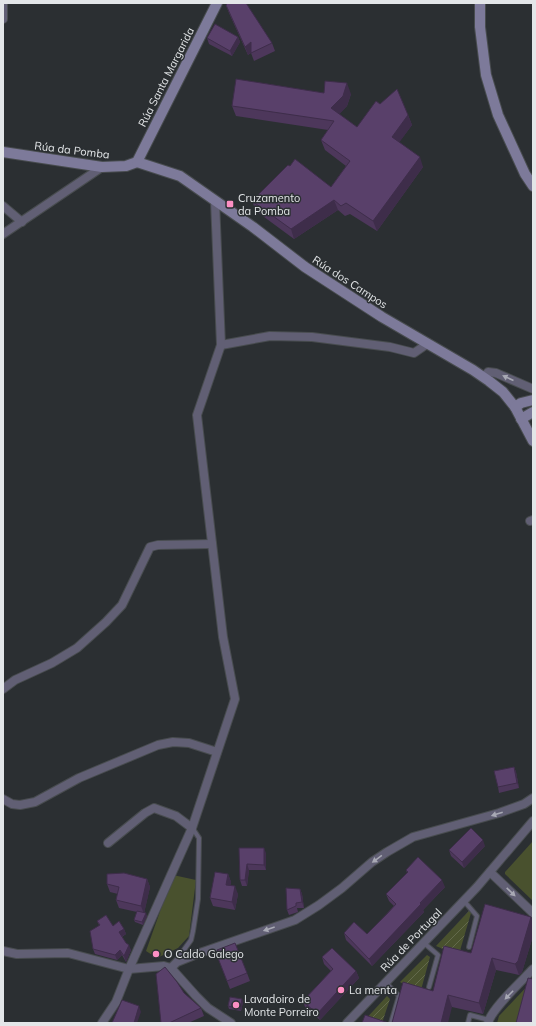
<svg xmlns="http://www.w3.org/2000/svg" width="536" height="1026" viewBox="0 0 536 1026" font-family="Mulish,sans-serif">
  <defs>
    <pattern id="garden-furrows" width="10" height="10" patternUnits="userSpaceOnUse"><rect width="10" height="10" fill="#49512e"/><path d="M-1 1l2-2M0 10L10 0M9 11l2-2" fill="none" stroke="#636a4c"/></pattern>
  </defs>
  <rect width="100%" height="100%" fill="#2b2f32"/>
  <!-- green -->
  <g fill="#49512e">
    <path d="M533,841V901L505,874V872Z"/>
    <path d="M173,875L196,880L189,936L178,948L157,958L146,951Z"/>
    <path d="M533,980V1023H497L499,1016Z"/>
  </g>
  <!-- garden -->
  <g fill="url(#garden-furrows)">
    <path d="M469,911L471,913L459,954L448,951L436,946Z"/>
    <path d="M427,955L430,957L421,990L408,987L400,982Z"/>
    <path d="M387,996L390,999L382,1023H362Z"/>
  </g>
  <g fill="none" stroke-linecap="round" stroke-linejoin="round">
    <defs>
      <g id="lane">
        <path d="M464,901L477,916L469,947"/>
        <path d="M424,943L438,955L429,987"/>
        <path d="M176,961L191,940L193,931L198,899L199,838L193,829"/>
        <path d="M386,983L399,996L391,1023"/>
        <path d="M468,1023L470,1015L489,1020"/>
      </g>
      <g id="street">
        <path d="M3,19V3"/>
        <path d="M3,206L22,222"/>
        <path d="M3,234L102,167"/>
        <path d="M221,345L270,336L312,337L390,347L414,353L427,344"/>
        <path d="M484,377L488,372L496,373L533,389"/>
        <path d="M530,521L533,520"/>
        <path d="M3,689L15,680L52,663L77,648L106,622L122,605L150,547L158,545L212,544"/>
        <path d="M3,799L12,804L20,805L35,802L79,778L158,745L173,742L189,743L217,752"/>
        <path d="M108,843L145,813L154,808L176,816L192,828"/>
        <path d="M490,872L533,913"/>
        <path d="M3,951L17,954L68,953L129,969L164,966L171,968L196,996L208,1008L231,1023"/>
        <path d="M171,968L177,962L197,954L295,920L319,905L342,888L372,862L387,852L413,837L499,813L524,804L533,798"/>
        <path d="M102,1023L116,1002L129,969L192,828L235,699L223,637L197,415L221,345L215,201"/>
        <path d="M347,1023L477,887L533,821"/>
        <path d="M488,1023C491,1009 522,981 533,969"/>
      </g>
      <g id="secondary">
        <path d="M480,3V27L486,75L498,115L525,174L533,186"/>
        <path d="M3,152L102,167L126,166L137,162"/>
        <path d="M137,162L180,176L253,227L305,267L382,317L473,370L489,381L503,392L515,407L533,441"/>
        <path d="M137,162L217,3"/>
        <path d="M515,407L521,403L533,400"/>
        <path d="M521,419L533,412"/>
      </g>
    </defs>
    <!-- lane casing -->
    <use href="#lane" stroke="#484c4f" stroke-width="6"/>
    <!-- street casing -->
    <use href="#street" stroke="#484c4f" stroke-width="10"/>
    <!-- secondary casing -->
    <use href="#secondary" stroke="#484c4f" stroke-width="12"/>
    <!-- lane -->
    <use href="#lane" stroke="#615f74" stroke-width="4"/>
    <!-- street -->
    <use href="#street" stroke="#615f74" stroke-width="8"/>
    <!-- secondary -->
    <use href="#secondary" stroke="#7d7a9a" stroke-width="10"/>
  </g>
  <!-- wall -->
  <g fill="#4d375b">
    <path d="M226,5L272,43L275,51L254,61L251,53L248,55L229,13Z"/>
    <path d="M238,37L240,42L232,56L209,44L207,38Z"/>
    <path d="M324,93L351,94L347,106L339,114L357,127L380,104L408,115L412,125L399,142L423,167L377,231L350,214L345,216L338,210L294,239L256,211L252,201L290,166L331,187L346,166L325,150L321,140L328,130L236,116L232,106Z"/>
    <path d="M514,767L516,772L519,788L499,793L498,787Z"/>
    <path d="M485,846L464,868L451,856L449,850Z"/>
    <path d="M239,848L266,853V870H249L247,886H242L240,880Z"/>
    <path d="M406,870L445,887L423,910L424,912L372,966L346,940L344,933L367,934L394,906L389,901L386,894L407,873Z"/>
    <path d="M228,874L231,882L230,886L238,894L235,910L213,906L210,898Z"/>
    <path d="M147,879L150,887L144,913L147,916L143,925L135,922L134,920L137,912L119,908L116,900L118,894L110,892L107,884Z"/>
    <path d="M300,889L302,894L304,908H297L298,912L289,915L287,910Z"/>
    <path d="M531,917L533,923V936L522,972L519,975L496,970L483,1014L452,1007L433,991L471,953Z"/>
    <path d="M97,921L124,929L126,934L122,937L131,950L126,962L122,955L117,960L95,954L93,949L99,925Z"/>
    <path d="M217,950L247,973L250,981L230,989L218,958L220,957Z"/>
    <path d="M322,957L356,971L359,978L320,1020L305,1007L303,1001L331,971L324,964Z"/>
    <path d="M243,1002L241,1011L229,1009L228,1006Z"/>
    <path d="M201,1008L204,1016L188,1023H161Z"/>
  </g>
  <!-- shaded-wall -->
  <g fill="#3e2d4a">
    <path d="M238,37L240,42L232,56L230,51Z"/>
    <path d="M251,42L254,50L248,55L245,47Z"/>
    <path d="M347,83L351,94L347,106L335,119L331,108Z"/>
    <path d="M408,115L412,125L396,147L392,137Z"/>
    <path d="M420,157L423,167L377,231L373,221Z"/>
    <path d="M334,200L338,210L294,239L291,229Z"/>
    <path d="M514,767L516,772L519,788L517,783Z"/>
    <path d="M483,840L485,846L464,868L462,862Z"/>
    <path d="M264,848L266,853V870L264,865Z"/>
    <path d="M247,864L249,870L247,886L245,880Z"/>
    <path d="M228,874L231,882L229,893L226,885Z"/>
    <path d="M147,879L150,887L144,914L141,906Z"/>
    <path d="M442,880L445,887L423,910L424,912L372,966L369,959Z"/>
    <path d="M235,886L238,894L235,910L232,902Z"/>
    <path d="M300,889L302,894L304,908L302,902Z"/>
    <path d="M146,913L147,916L143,925L142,922Z"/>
    <path d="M531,917L533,923V936L522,972L519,975L515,964Z"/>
    <path d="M124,929L126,934L121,937L119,932Z"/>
    <path d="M129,945L131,950L126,962L124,956Z"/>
    <path d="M120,950L122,955L117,960L115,955Z"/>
    <path d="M492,958L496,970L483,1014L479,1003Z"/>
    <path d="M356,971L359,978L320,1020L317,1014Z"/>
    <path d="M448,995L452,1007L448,1023H441Z"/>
    <path d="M242,999L243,1002L241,1011L240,1009Z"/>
    <path d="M139,1006L141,1012L137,1023H134Z"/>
  </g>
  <!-- building -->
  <g fill="#59406a" stroke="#3e2d4a">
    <path d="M228,3H246L272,43L251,53V42L245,47L226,5Z"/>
    <path d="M215,24L238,37L230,51L207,38Z"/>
    <path d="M236,79L324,93L325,81L347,83L343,96L331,108L357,127L376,101L380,104L397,89L408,115L392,137L420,157L373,221L346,203L341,206L334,200L291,229L252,201L288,165L290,166L295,159L331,187L350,161L321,140L334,121L232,106Z"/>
    <path d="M533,660V680H532Z"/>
    <path d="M514,767L517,783L498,787L494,771Z"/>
    <path d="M471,828L483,840L462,862L449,850Z"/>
    <path d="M239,848H264V865L247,864L245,880H240Z"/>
    <path d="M418,857L442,880L420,903L421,904L369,959L344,933L354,922L367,934L387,914L396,904L386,894L408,872L406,870Z"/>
    <path d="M215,872L228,874L226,885L235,886L232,902L210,898Z"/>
    <path d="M124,873L147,879L141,906L116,900L119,887L107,884V874Z"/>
    <path d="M286,888L300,889L302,902L296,903V906L287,910Z"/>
    <path d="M485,904L531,917L518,961L515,964L492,958L479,1003L448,995L441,1023H392L403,982L433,991L444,946L471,953Z"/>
    <path d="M137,911L146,913L142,922L134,920Z"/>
    <path d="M106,915L113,926L119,921L124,929L119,932L126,943L129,945L124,956L120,950L115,955L93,949L90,931L100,925L97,921Z"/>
    <path d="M235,943L247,973L227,981L218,958L221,957L217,950Z"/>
    <path d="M332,948L356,971L317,1014L303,1001L333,969L322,957Z"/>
    <path d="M165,967L177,982L184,993L201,1008L169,1023H161L156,974Z"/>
    <path d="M528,978L533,979V1023H516Z"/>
    <path d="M230,997L242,999L240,1009L228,1006Z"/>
    <path d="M122,1000L139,1006L134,1023H112Z"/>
    <path d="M365,1015L389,1023H362Z"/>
  </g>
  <!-- one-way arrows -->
  <defs><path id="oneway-solid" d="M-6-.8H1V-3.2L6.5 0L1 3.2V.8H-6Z"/></defs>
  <g fill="#a8a9b4">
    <use href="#oneway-solid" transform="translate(508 378) rotate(-156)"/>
    <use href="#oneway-solid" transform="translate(497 814) rotate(163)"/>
    <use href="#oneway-solid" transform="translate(377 859) rotate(144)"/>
    <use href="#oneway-solid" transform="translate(511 892) rotate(44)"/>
    <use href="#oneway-solid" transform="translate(269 929) rotate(161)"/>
    <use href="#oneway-solid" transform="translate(509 995) rotate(134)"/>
  </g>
  <!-- markers -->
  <g fill="#fc8fc3" stroke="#2b2f32" stroke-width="1.5">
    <rect x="226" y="200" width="8" height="8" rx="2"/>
    <circle cx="156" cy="954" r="4"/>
    <circle cx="341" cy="990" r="4"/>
    <circle cx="236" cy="1005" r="4"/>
  </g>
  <g text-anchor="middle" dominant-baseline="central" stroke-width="3" stroke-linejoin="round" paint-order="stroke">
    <!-- street labels -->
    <g font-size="11" fill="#e3e6e8" stroke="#2b2f32">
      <text transform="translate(166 77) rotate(-63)">Rúa Santa Margarida</text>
      <text transform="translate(72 150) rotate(7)">Rúa da Pomba</text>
      <text transform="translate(350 282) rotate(33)">Rúa dos Campos</text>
      <text transform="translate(411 940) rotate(-46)">Rúa de Portugal</text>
    </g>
    <!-- poi labels -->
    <g font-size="11" fill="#e3e6e8" stroke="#2b2f32" text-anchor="start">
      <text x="238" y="198">Cruzamento<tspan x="238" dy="13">da Pomba</tspan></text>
      <text x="164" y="954">O Caldo Galego</text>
      <text x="349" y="990">La menta</text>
      <text x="244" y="999">Lavadoiro de<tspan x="244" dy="13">Monte Porreiro</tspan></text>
    </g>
  </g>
  <!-- border -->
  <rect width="536" height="1026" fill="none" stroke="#e3e6e8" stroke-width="8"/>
</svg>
